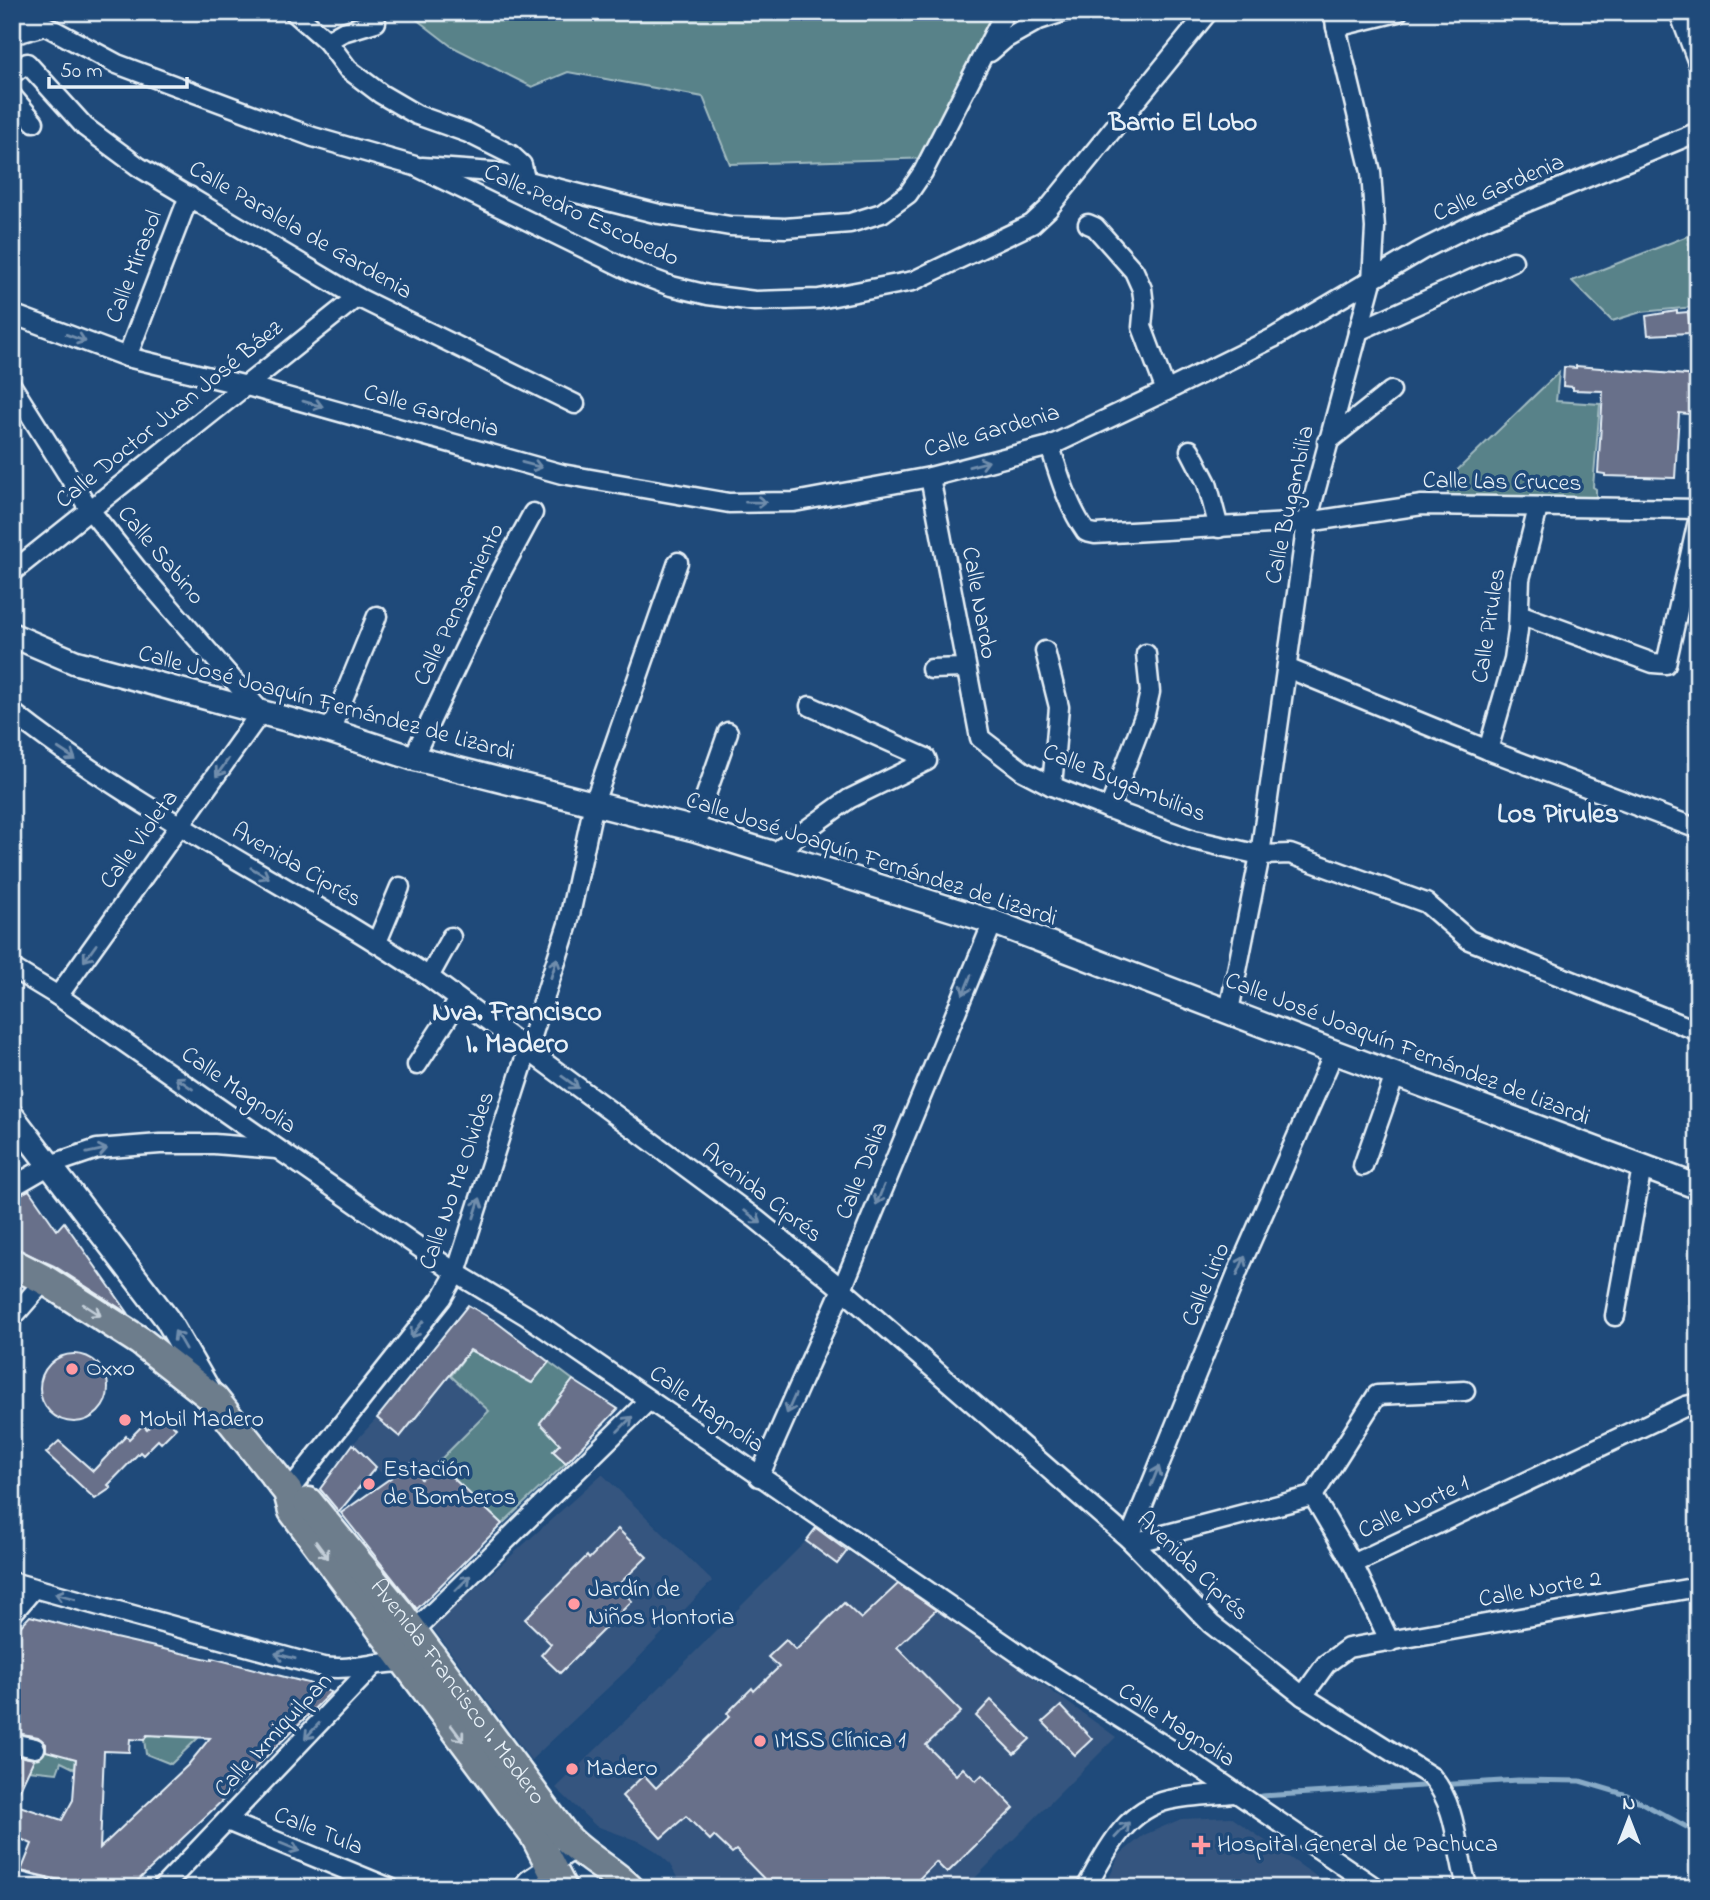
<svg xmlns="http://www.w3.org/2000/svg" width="1710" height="1900" viewBox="0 0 1710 1900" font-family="'Indie Flower',sans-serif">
  <rect width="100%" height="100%" fill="#1f4a7a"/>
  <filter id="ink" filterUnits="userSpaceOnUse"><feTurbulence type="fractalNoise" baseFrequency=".0143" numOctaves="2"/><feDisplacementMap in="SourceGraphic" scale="14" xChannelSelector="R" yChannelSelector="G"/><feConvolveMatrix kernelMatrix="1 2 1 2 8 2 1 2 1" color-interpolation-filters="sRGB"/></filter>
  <g filter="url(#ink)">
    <!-- built -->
    <g fill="#35557f">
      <path d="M451,1376L489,1410L421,1479L411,1463L388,1480L353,1444L377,1418L401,1437Z"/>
      <path d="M602,1474L712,1581L627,1670L531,1760L432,1627Z"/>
      <path d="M816,1528L847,1551L900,1583L1116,1737L965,1888H683L669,1863L656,1851L641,1842L596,1826L556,1788L655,1692L806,1541Z"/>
      <path d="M1231,1817L1333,1888H1105L1119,1855L1144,1835L1181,1819Z"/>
    </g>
    <!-- green -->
    <g fill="#598289" stroke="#a0bac0" stroke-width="2">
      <path d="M407,12H1005L936,158L730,164L703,97L568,72L532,87L451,46Z"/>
      <path d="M1698,232V350L1694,307L1641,312L1612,321L1572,281Z"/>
      <path d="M1559,372L1556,401L1600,404L1593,487L1596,489V504L1450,501L1445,482Z"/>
      <path d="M470,1350L531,1383L549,1362L573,1380L540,1423L560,1444L553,1451L566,1463L502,1524L437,1463L489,1411L451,1376Z"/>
      <path d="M79,1716L75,1769L61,1762L57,1773L28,1770L18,1758L21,1745L51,1752Z"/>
      <path d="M147,1735L198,1738L171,1764L146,1754L144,1740Z"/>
    </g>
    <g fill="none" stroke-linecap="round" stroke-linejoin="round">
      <!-- stream -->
      <path stroke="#89abc7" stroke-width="5" d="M1261,1796L1518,1780L1580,1781L1627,1795L1698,1833"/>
    </g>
    <!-- building -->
    <g fill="#676f8a" stroke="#e8f1f8" stroke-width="2" fill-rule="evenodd">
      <path d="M1677,311V313L1688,312L1690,333L1648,335L1646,316Z"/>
      <path d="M1576,366L1698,376V415L1679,413L1675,478L1605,476V474L1598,473L1603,391L1573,390V387L1563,386L1564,367L1576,368Z"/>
      <path d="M29,1190L57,1230L64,1222L129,1314L54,1266L12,1247V1198Z"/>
      <path d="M468,1305L495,1321L549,1362L532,1383L470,1350L400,1437L377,1418Z"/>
      <circle cx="74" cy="1388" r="34"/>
      <path d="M573,1380L618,1409L566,1463L553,1451L560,1444L540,1423Z"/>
      <path d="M162,1414L176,1428L161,1443L158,1440L143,1455L140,1452L108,1485L111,1488L95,1499L46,1453L59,1441L93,1471L126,1436L129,1439L143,1425L147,1429Z"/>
      <path d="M353,1444L376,1467L339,1512L320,1489Z"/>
      <path d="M412,1463L421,1479L437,1463L502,1524L417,1609L341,1513Z"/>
      <path d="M816,1528L847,1551L837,1564L806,1541Z"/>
      <path d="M618,1529L647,1557L617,1586L632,1601L560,1673L541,1655L551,1644L525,1619L587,1556L589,1559Z"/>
      <path d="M898,1584L936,1610L897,1647L961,1712L926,1745L956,1775L963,1768L976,1781L982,1775L1014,1808L947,1873L936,1862L910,1888H773L736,1850L732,1853L714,1836L710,1840L686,1816L661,1838L622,1796L644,1775L656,1788L730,1716L727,1713L752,1688L754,1691L779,1667L768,1657L786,1640L796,1650L844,1603L861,1619Z"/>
      <path d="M30,1616L115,1638L212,1660V1658L308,1683L331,1692L224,1799L130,1888H78L72,1883L21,1871L32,1844L12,1835V1755L34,1759L13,1804L62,1820L73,1800L76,1759L46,1751V1744L38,1737L12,1732V1635ZM147,1735L210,1738L188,1765L100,1848L104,1751L129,1752L130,1739L144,1740Z"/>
      <path d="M991,1700L1030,1739L1014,1754L976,1716Z"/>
      <path d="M1061,1706L1092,1739L1075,1755L1043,1722Z"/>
    </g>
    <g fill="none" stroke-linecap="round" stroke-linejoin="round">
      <defs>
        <g id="minor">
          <path d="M20,12L117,64L313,137L415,166L633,272L671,286L708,295L755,301L819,299L913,281L1032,224L1048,209L1208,12"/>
          <path d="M294,12L327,41L348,69L381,94L417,115L468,133L510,154L522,165L525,180"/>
          <path d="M1679,12L1698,63"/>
          <path d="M1336,27L1398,12"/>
          <path d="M12,35L44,26"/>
          <path d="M327,41L343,32L376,22"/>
          <path d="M990,52L1005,39L1039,20L1063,12"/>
          <path d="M12,74L27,63L85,127L139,167L357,297L575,404"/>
          <path d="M12,96L34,122"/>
          <path d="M422,167L493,172L659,214L730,226L785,228L850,223L882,213L908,194L923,172L1005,12"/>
          <path d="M1088,224L1095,227L1134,271L1142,289L1144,305L1142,327L1166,391"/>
          <path d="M12,314L127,357L247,386L562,474L729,503L794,502L930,477L1050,446L1166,391L1273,338L1422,250L1478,222L1698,132"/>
          <path d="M1358,331L1513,261"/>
          <path d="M127,357L189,196"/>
          <path d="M12,386L90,510L137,569L261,712L58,996"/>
          <path d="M1327,442L1391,391"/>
          <path d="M1050,446C1059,475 1068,506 1086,532L1095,534L1307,522L1422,505L1698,509"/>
          <path d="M1190,450L1207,483L1219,528"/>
          <path d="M930,477L980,738L1023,771L1052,786L1109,809L1194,840L1260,855L1290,854L1426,903L1469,940L1698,1031"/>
          <path d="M12,572L357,297"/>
          <path d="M1519,614L1653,663L1666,664L1697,525"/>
          <path d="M1045,651L1059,707L1052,786"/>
          <path d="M1287,668L1488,750L1698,829"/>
          <path d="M931,669L965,668"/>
          <path d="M12,712C142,815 293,885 429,977L756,1219L842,1289L1129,1539L1211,1624L1303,1696L1432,1777C1451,1800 1455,1828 1460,1856C1463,1867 1463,1878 1469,1888"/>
          <path d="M330,731L377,616"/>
          <path d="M1488,750L1514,659L1518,630L1520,579L1538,508"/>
          <path d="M413,758L498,578L533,513"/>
          <path d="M1109,809L1145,714L1150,692L1146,654"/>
          <path d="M694,829L728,732"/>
          <path d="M774,853L849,799L927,761L926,758L810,706"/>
          <path d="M377,942L400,887"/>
          <path d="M12,968L58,996L456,1273L527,1316L1034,1664L1197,1766L1376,1888"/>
          <path d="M429,977L451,937"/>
          <path d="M1229,1011L1260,855L1307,522L1372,281L1375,228L1371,172L1336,27L1334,12"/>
          <path d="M417,1065L459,1000"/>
          <path d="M1363,1166L1395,1075"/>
          <path d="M12,1187L50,1165L97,1149L160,1144H214L276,1149"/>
          <path d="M1615,1316L1642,1167"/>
          <path d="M12,1318L45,1280"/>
          <path d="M759,1477L842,1289L993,922"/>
          <path d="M288,1492L442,1298L456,1273L568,924L594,803L678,562"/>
          <path d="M1313,1496L1377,1395L1465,1391"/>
          <path d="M1313,1496L1353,1564L1390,1642"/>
          <path d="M1129,1539L1238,1271L1334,1052"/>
          <path d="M1133,1543L1313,1496"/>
          <path d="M1353,1564L1686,1406L1698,1403"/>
          <path d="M12,1582L323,1667C353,1671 379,1661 409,1662"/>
          <path d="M12,1614L34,1588"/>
          <path d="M414,1631L648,1401"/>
          <path d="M1303,1696L1326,1664L1348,1648L1698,1587"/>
          <path d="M12,1743L35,1748"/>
          <path d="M227,1821L390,1888"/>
          <path d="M12,1880L42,1888"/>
          <path d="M162,1888L375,1664"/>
          <path d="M522,1888L528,1880L576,1848"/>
          <path d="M1086,1888C1106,1852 1125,1810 1169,1800C1190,1795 1213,1795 1234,1793"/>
        </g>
        <g id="tertiary">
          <path d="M12,635L75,662L330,731L413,758L694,829L993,922L1334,1052L1698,1187"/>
          <path d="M12,1116L167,1319L210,1393"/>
        </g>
        <g id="primary">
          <path d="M12,1263L45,1280L140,1341L214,1399L288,1492L293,1511L535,1836L562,1888"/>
          <path id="s1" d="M308,1502L401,1615L565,1836C584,1857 609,1868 629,1888"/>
        </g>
      </defs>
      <!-- minor casing -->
      <use href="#minor" stroke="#e8f1f8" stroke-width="23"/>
      <!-- tertiary casing -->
      <use href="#tertiary" stroke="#e8f1f8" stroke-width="28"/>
      <!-- primary casing -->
      <use href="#primary" stroke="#e8f1f8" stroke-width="33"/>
      <!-- minor -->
      <use href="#minor" stroke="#1f4a7a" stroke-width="18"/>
      <!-- tertiary -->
      <use href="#tertiary" stroke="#1f4a7a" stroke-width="23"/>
      <!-- primary -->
      <use href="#primary" stroke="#6d7d8c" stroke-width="28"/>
    </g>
    <!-- one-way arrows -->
    <defs><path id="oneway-shaft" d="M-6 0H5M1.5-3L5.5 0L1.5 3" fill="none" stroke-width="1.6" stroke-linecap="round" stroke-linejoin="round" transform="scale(1.75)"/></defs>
    <g stroke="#6f8dac">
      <use href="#oneway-shaft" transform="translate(76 338) rotate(20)"/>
      <use href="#oneway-shaft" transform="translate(313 404) rotate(16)"/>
      <use href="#oneway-shaft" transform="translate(979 464) rotate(-15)"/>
      <use href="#oneway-shaft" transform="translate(532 465) rotate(15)"/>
      <use href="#oneway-shaft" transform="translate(756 502) rotate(-1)"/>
      <use href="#oneway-shaft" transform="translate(67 754) rotate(33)"/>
      <use href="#oneway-shaft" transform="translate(222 768) rotate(125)"/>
      <use href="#oneway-shaft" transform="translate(260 873) rotate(30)"/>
      <use href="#oneway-shaft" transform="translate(90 953) rotate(126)"/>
      <use href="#oneway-shaft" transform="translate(554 968) rotate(-72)"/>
      <use href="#oneway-shaft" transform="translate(967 985) rotate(112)"/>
      <use href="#oneway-shaft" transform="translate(570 1082) rotate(36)"/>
      <use href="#oneway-shaft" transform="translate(184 1083) rotate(-145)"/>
      <use href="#oneway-shaft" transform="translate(97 1151) rotate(-12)"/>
      <use href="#oneway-shaft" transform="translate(880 1195) rotate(112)"/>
      <use href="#oneway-shaft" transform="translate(477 1208) rotate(-72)"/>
      <use href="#oneway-shaft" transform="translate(753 1217) rotate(37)"/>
      <use href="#oneway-shaft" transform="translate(1241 1266) rotate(-67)"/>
      <use href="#oneway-shaft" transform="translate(417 1329) rotate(128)"/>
      <use href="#oneway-shaft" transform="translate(180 1340) rotate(-120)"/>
      <use href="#oneway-shaft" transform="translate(791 1404) rotate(114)"/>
      <use href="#oneway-shaft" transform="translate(625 1424) rotate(-45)"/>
      <use href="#oneway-shaft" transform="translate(1155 1476) rotate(-68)"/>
      <use href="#oneway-shaft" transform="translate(463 1583) rotate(-45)"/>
      <use href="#oneway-shaft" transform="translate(65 1596) rotate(-165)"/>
      <use href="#oneway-shaft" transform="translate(285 1656) rotate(-165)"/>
      <use href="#oneway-shaft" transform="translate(312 1731) rotate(133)"/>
      <use href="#oneway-shaft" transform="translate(1122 1830) rotate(-47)"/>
      <use href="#oneway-shaft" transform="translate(290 1847) rotate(22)"/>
    </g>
    <g stroke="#c3ced8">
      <use href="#oneway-shaft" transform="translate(92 1310) rotate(33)"/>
      <use href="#oneway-shaft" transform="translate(322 1550) rotate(54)"/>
      <use href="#oneway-shaft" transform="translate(457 1733) rotate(53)"/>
    </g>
  </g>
  <!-- markers -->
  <g fill="#ff9aa2" stroke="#1f4a7a" stroke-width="2.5">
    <circle cx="72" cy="1369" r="7"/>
    <circle cx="125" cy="1420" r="7"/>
    <circle cx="369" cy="1484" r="7"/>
    <circle cx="574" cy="1604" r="7"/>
    <circle cx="760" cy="1741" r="7"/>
    <circle cx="572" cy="1769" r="7"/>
    <path d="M1197.5 1834.5h7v7h7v7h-7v7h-7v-7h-7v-7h7z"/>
  </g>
  <g text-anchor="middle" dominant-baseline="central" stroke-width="7" stroke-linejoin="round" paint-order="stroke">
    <!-- street labels -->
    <g font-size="24" fill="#e8f1f8" stroke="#1f4a7a">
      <text transform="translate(1499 189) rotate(-23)">Calle Gardenia</text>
      <text transform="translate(581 216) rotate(25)">Calle Pedro Escobedo</text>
      <text transform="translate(300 231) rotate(30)">Calle Paralela de Gardenia</text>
      <text transform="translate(135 267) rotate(-69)">Calle Mirasol</text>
      <text transform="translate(431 412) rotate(16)">Calle Gardenia</text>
      <text transform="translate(170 415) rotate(-39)">Calle Doctor Juan José Báez</text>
      <text transform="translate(992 432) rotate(-16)">Calle Gardenia</text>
      <text transform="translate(1502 483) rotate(1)">Calle Las Cruces</text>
      <text transform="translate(1291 505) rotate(-78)">Calle Bugambilia</text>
      <text transform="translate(160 556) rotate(50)">Calle Sabino</text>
      <text transform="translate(978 603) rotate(80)">Calle Nardo</text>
      <text transform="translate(460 605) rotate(-64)">Calle Pensamiento</text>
      <text transform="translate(1490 626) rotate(-81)">Calle Pirules</text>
      <text transform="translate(326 704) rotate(15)">Calle José Joaquín Fernández de Lizardi</text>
      <text transform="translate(1124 784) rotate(22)">Calle Bugambilias</text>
      <text transform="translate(140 840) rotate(-54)">Calle Violeta</text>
      <text transform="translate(871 860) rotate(18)">Calle José Joaquín Fernández de Lizardi</text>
      <text transform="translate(296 866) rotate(30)">Avenida Ciprés</text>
      <text transform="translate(1407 1050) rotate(21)">Calle José Joaquín Fernández de Lizardi</text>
      <text transform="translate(238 1091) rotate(35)">Calle Magnolia</text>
      <text transform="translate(863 1171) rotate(-68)">Calle Dalia</text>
      <text transform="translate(458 1181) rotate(-71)">Calle No Me Olvides</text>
      <text transform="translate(761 1194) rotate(38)">Avenida Ciprés</text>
      <text transform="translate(1207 1285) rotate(-67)">Calle Lirio</text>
      <text transform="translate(706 1410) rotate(35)">Calle Magnolia</text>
      <text transform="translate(1414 1508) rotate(-25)">Calle Norte 1</text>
      <text transform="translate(1192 1567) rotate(44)">Avenida Ciprés</text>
      <text transform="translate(1540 1590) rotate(-10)">Calle Norte 2</text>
      <text stroke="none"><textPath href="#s1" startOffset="242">Avenida Francisco I. Madero</textPath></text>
      <text transform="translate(1176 1726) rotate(33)">Calle Magnolia</text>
      <text transform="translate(274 1736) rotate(-47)">Calle Ixmiquilpan</text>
      <text transform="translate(318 1832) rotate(22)">Calle Tula</text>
    </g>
    <!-- poi labels -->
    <g font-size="24" fill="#e8f1f8" stroke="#1f4a7a" text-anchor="start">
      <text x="86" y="1369">Oxxo</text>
      <text x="139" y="1420">Mobil Madero</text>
      <text x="383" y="1470">Estación<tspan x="383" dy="28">de Bomberos</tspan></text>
      <text x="588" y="1590">Jardín de<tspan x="588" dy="28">Niños Hontoria</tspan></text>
      <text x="774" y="1741">IMSS Clínica 1</text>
      <text x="586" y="1769">Madero</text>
      <text x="1217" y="1845">Hospital General de Pachuca</text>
    </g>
    <!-- neighbourhood labels -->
    <g font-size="26" font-weight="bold" fill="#e8f1f8" stroke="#1f4a7a">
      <text x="1183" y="124">Barrio El Lobo</text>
    </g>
    <!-- quarter labels -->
    <g font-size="28" font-weight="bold" fill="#e8f1f8" stroke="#1f4a7a">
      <text x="1558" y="815">Los Pirules</text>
      <text x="517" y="1013">Nva. Francisco<tspan x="517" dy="32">I. Madero</tspan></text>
    </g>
  </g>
  <!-- margin -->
  <rect width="1710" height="1900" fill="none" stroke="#1f4a7a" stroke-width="42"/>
  <rect x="21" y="21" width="1668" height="1858" fill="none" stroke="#e8f1f8" stroke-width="2.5" filter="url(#ink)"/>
  <!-- north arrow -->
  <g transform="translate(1629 1819)" stroke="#1f4a7a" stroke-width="5" paint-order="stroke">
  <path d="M0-5L12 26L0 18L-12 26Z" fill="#e8f1f8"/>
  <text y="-10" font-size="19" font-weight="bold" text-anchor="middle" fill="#e8f1f8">N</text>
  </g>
  <!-- scale -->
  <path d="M49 77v10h138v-10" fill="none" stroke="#e8f1f8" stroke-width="3.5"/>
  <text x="60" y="77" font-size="21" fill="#e8f1f8" stroke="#1f4a7a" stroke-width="5" paint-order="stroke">50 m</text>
</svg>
